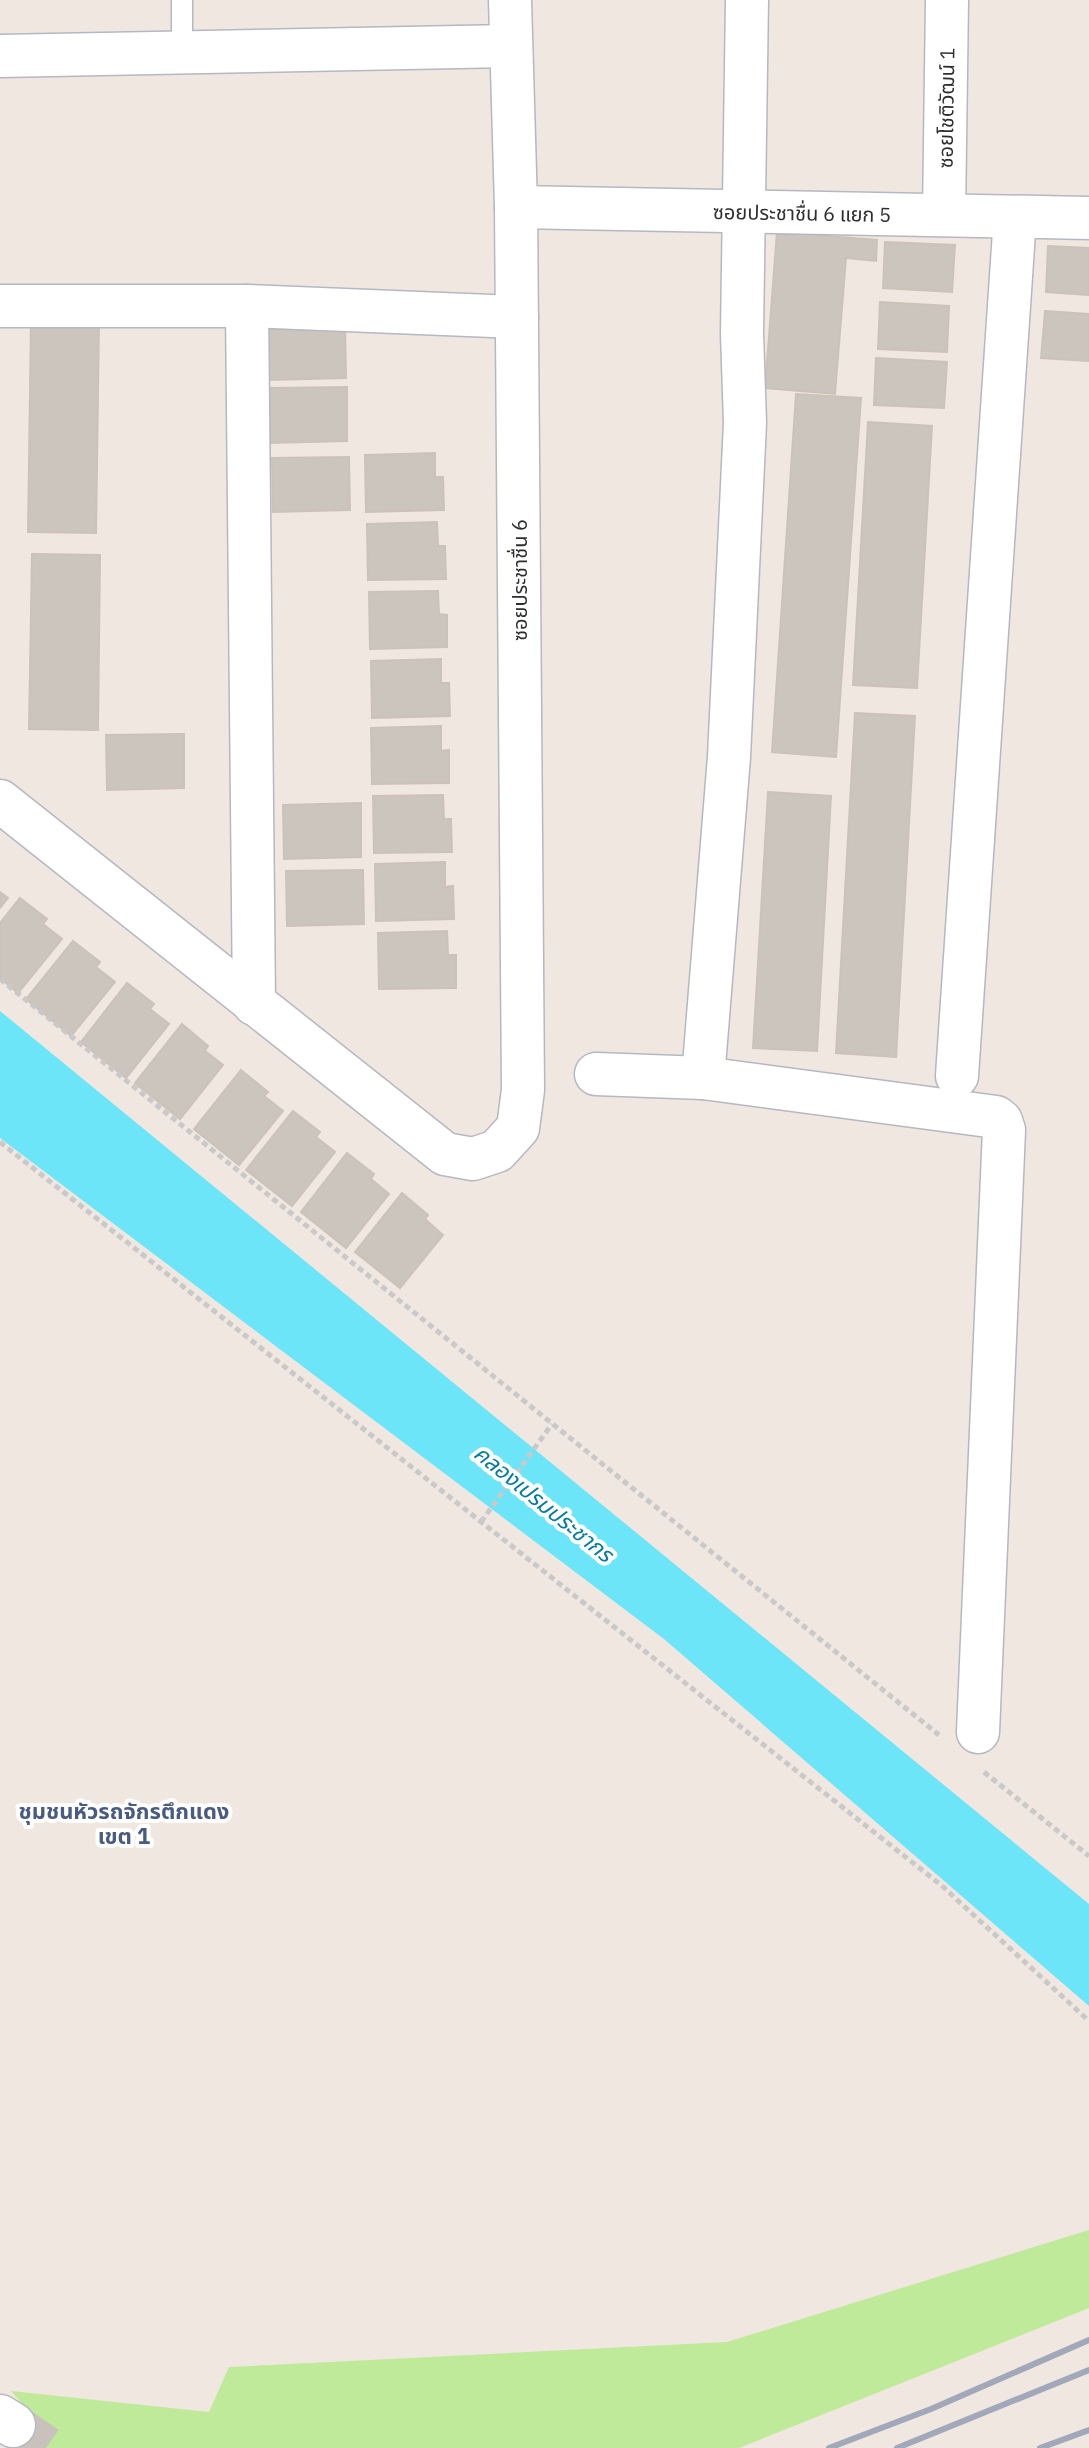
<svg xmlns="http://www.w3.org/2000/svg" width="1089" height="2448" viewBox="0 0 1089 2448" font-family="'IBM Plex Sans','Noto Sans Thai',sans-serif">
  <rect width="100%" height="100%" fill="#f0e7e0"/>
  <!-- green -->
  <path fill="#bfea99" d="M1089,2230V2308L739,2448H16L27,2409L11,2391L209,2412L229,2367L727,2342Z"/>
  <!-- water -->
  <path fill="#6ce5f8" d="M0,1011L1089,1904V2006L664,1639L0,1138Z"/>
  <!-- building -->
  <g fill="#cbc5be" stroke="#ccc2b8" stroke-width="2">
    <path d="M777,232L877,240L876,261L846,258L835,394L765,388Z"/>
    <path d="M885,242L955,245L952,292L883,288Z"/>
    <path d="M1048,246L1089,248V295L1046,292Z"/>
    <path d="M880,302L949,306L947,352L878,349Z"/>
    <path d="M1045,311L1089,314V361L1041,358Z"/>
    <path d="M31,321H99L96,533L28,532Z"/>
    <path d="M345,324L346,378L269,380L268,326Z"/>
    <path d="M876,358L947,362L944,408L874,405Z"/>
    <path d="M347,387V441L270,443L269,388Z"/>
    <path d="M796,394L861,398L836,757L772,752Z"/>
    <path d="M868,422L932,426L917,688L853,685Z"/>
    <path d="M435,453V477H443L444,510L366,512L365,455Z"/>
    <path d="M349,457L350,510L273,512L272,458Z"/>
    <path d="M437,522L438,546H445L446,579L368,580L367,524Z"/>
    <path d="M32,554L100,555L98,730L29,729Z"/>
    <path d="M438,591L439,614L447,615V647L370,649L369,592Z"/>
    <path d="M441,659V683H449L450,716L372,718L371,661Z"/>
    <path d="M855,713L915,716L896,1057L836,1053Z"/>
    <path d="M441,726V751L449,750V783L372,784L371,728Z"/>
    <path d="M184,734V788L107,790L106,735Z"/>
    <path d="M768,792L831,796L817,1051L753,1048Z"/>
    <path d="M443,795L444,819H451L452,852L374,853L373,796Z"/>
    <path d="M361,803V857L284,859L283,805Z"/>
    <path d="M445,862V887L453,886L454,919L376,921L375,864Z"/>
    <path d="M363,870L364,924L287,926L286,871Z"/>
    <path d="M0,892L8,898L0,908Z"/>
    <path d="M20,898L47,919L43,924L62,939L18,993L0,978V923Z"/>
    <path d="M447,931L448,955H456V988L379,989L378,933Z"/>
    <path d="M73,941L100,962L96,967L115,982L71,1036L26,999Z"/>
    <path d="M127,983L154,1004L150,1009L169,1024L126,1078L81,1042Z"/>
    <path d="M182,1024L208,1046L205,1051L223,1065L180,1119L135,1083Z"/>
    <path d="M241,1070L268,1092L264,1096L283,1111L239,1165L194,1129Z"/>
    <path d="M293,1111L320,1132L316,1137L335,1152L292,1206L246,1170Z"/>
    <path d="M347,1153L374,1174L371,1179L389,1194L346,1248L301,1212Z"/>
    <path d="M402,1193L428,1215L425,1219L443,1235L400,1288L355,1252Z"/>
  </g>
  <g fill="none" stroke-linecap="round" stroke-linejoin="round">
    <!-- tertiary-tunnel -->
    <path stroke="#c9c2bc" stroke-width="44" stroke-dasharray="44 22" stroke-linecap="butt" d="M13,2425L46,2448"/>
    <defs>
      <path id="service" d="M182,52V0"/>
      <g id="minor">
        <path d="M0,56L509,46"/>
        <path d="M516,207L1089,218"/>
        <path d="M944,215L947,0"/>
        <path d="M0,306H247L517,317"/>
        <path d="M247,306L254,1004"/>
        <path d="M0,801L445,1154L473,1159L497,1151L518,1128L523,1090L516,207L510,0"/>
        <path d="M596,1074L703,1078L996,1117L1001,1121L1004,1130L978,1732"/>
        <path d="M957,1076L1015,217"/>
        <path d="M703,1078L729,757L745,423L742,333L747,0"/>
      </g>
      <path id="tertiary" d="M0,2417L13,2425"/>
    </defs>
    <!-- service casing -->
    <use href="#service" stroke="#b4b8c2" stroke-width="23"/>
    <!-- minor casing -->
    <use href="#minor" stroke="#b4b8c2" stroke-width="45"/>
    <!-- tertiary casing -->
    <use href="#tertiary" stroke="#b4b8c2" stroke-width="47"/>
    <!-- path -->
    <g stroke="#c9c9c9" stroke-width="5" stroke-dasharray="6 4" stroke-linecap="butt">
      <path d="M0,979L939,1735"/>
      <path d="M0,1142L941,1885L1089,2021"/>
      <path d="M481,1522L552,1424"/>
      <path d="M984,1772L1089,1856"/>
    </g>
    <!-- service -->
    <use href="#service" stroke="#fff" stroke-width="20"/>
    <!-- minor -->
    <use href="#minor" stroke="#fff" stroke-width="42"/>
    <!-- tertiary -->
    <use href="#tertiary" stroke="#fff" stroke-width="44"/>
    <!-- rail -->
    <g stroke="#a1a8b9" stroke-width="6">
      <path d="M829,2448L931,2409L1089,2340"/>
      <path d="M897,2448L1089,2370"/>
      <path d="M1040,2448L1089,2430"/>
    </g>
  </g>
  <g text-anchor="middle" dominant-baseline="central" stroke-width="8" stroke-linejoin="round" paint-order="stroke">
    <!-- street labels -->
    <g font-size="20" fill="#2e2e2e" stroke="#fff">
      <text transform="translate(946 108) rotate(-89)">ซอยโชติวัฒน์ 1</text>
      <text transform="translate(802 213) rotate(1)">ซอยประชาชื่น 6 แยก 5</text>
      <text transform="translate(519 580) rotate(-90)">ซอยประชาชื่น 6</text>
    </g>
    <!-- water labels -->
    <g font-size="22" font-style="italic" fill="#047c9c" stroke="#fff">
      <text transform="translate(544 1503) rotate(39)">คลองเปรมประชากร</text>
    </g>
    <!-- neighbourhood labels -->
    <g font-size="22" font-weight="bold" fill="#495b83" stroke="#fff">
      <text x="124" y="1810">ชุมชนหัวรถจักรตึกแดง<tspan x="124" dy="25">เขต 1</tspan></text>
    </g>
  </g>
</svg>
